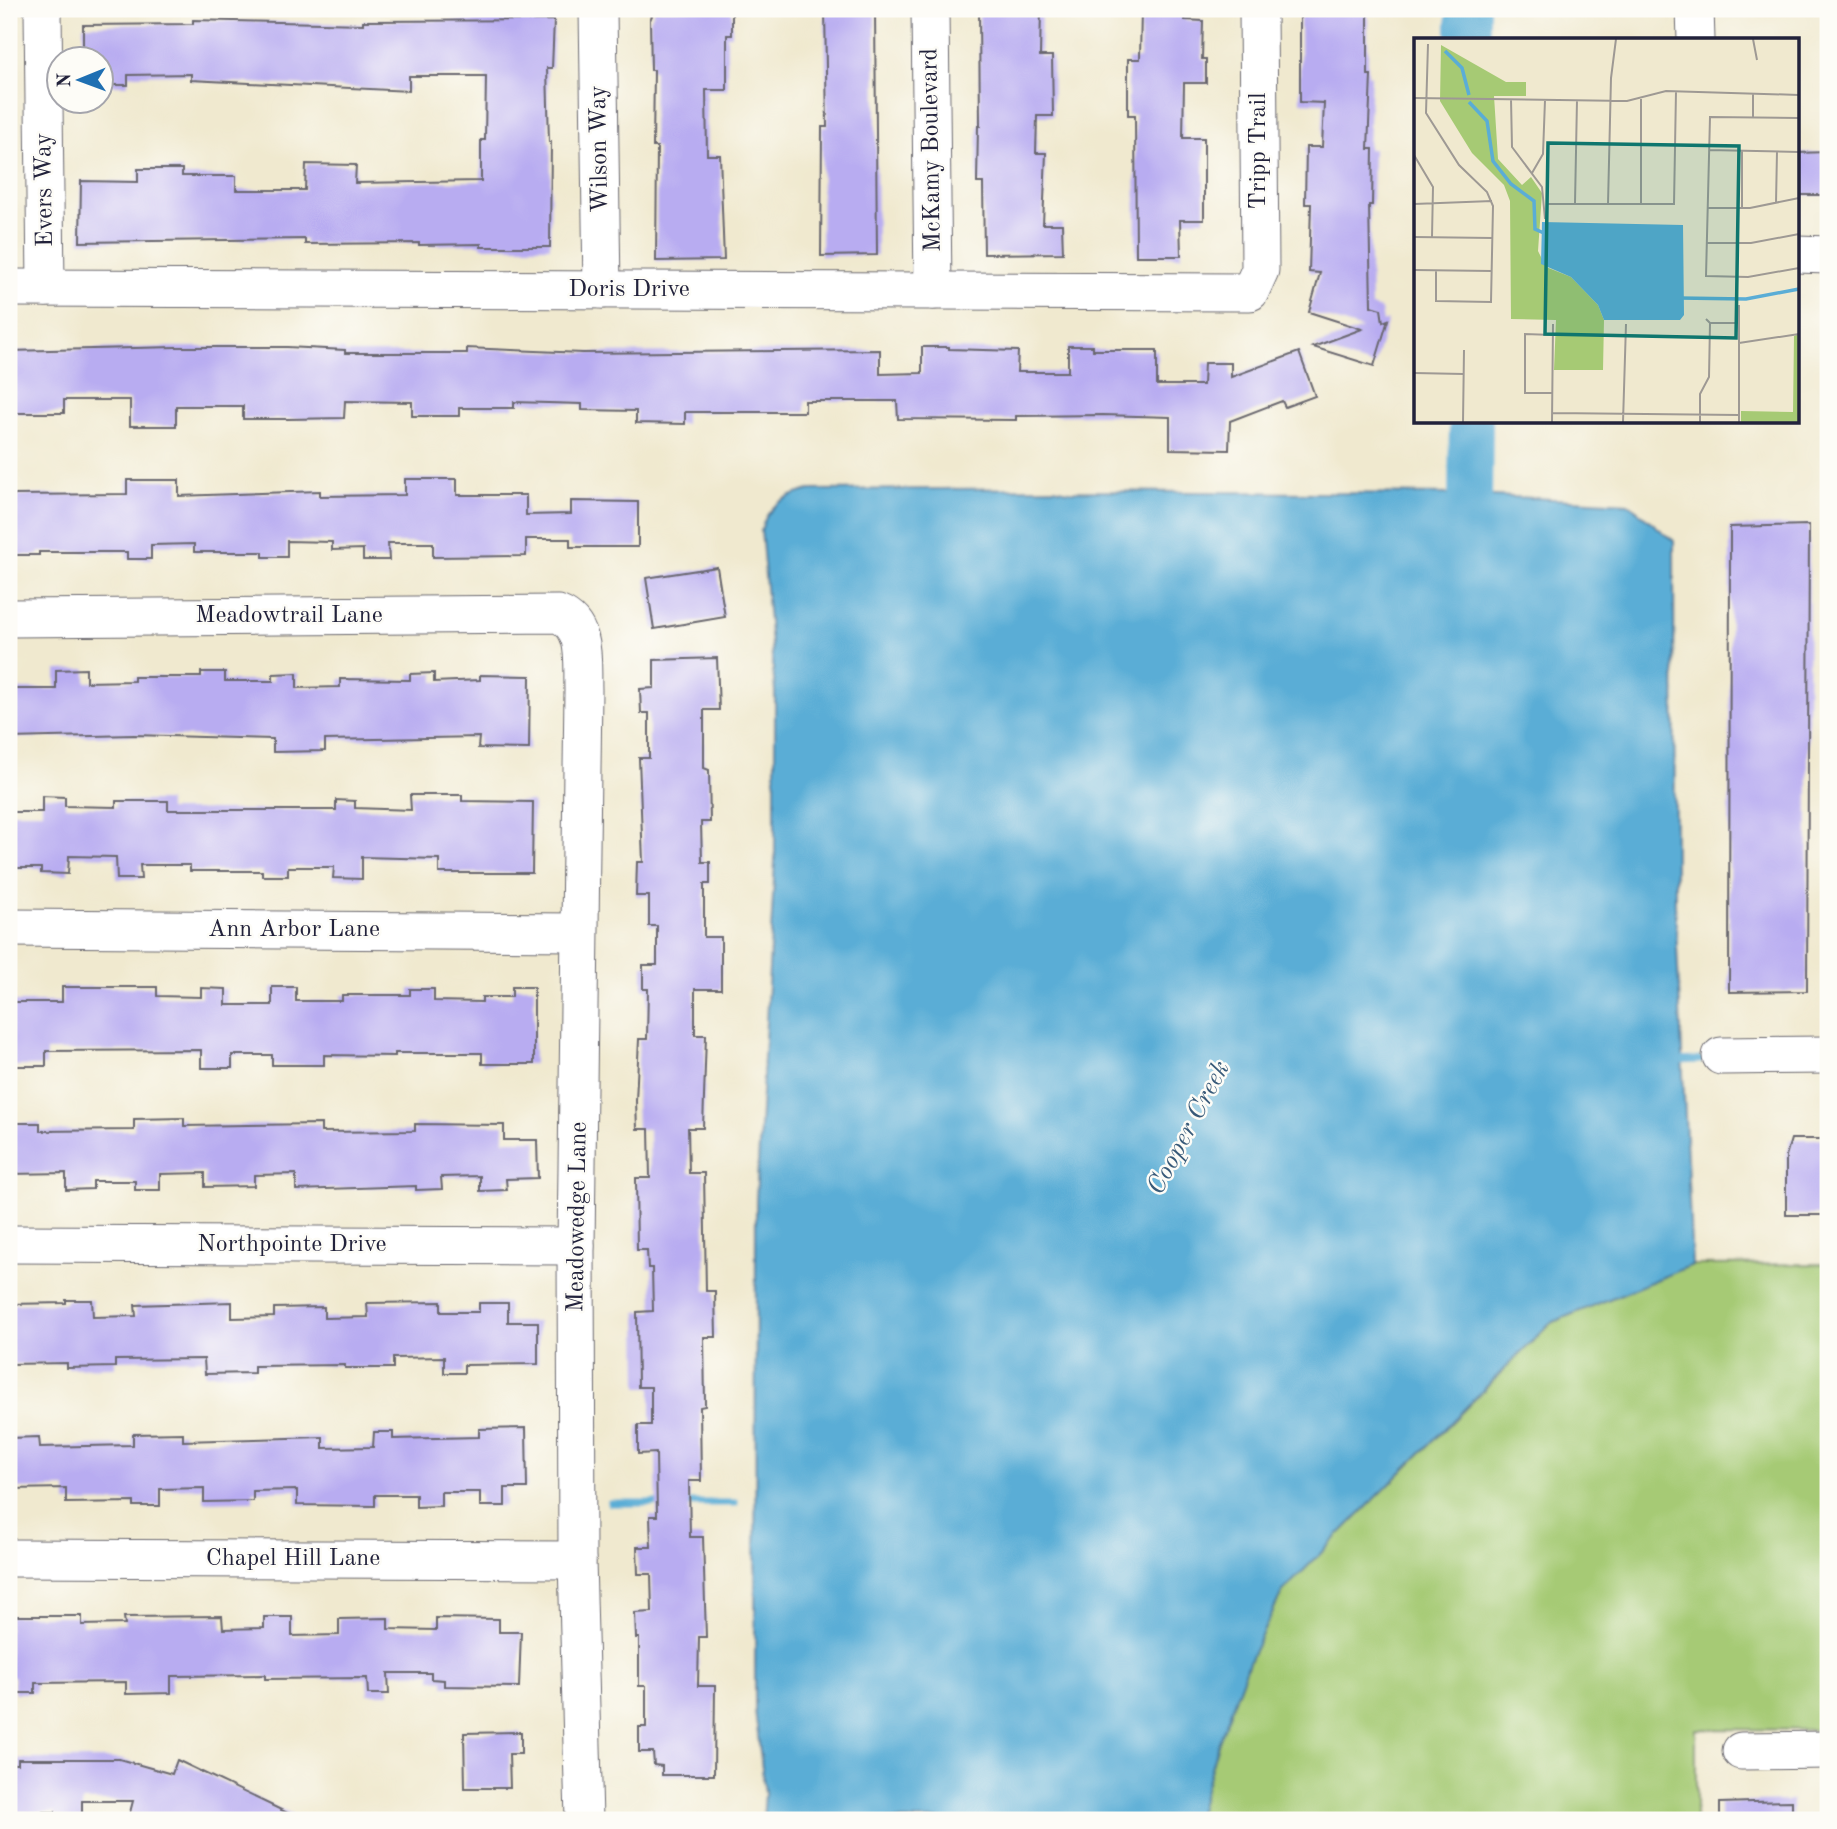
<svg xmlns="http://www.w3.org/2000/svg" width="1837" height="1829" viewBox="0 0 1837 1829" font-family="'Old Standard TT',serif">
  <rect width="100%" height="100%" fill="#fdfcf7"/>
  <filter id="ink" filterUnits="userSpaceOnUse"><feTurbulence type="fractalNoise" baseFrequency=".0143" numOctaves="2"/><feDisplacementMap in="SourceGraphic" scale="14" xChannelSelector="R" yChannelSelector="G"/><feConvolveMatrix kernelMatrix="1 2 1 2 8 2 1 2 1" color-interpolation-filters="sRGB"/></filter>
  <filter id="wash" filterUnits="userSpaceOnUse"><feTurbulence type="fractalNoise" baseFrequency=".00686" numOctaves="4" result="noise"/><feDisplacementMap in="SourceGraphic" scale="28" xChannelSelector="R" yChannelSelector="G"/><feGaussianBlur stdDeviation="1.57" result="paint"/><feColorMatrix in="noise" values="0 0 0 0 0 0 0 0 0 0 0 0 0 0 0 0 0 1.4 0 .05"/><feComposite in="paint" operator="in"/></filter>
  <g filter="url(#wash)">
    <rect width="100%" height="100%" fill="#f0e9cf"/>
    <!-- green -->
    <path fill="#a6ca74" stroke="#647658" stroke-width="2" d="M1828,1264V1730L1696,1729V1820H1196L1217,1747L1251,1657L1282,1592L1551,1323L1692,1265Z"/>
    <!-- water -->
    <path fill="#5aadd6" stroke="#3e6888" stroke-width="2" d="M1054,488L1069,491L1457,494L1628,503L1674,541L1675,904L1692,1265L1550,1323L1282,1592L1251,1657L1217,1747L1196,1820H763L765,1794L755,1710L756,1200L775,861V691L761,530C768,504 786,496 810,490Z"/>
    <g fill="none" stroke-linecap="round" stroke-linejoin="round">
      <!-- stream -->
      <g stroke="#5aadd6" stroke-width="7">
        <path d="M1674,1061L1701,1060"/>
        <path d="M610,1503H665"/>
        <path d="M680,1503H735"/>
      </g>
      <!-- river -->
      <g stroke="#5aadd6" stroke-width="44">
        <path d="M1468,9V40"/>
        <path d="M1464,554L1470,504L1471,422"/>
      </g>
    </g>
    <g id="blocks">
      <!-- building -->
      <g fill="#b8acf1">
        <path d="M655,9H732V35H727V90H706L707,155H720L724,260L656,261L657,147H653L654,70H651L650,20Z"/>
        <path d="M825,9H875L877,255L821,256L822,127H827Z"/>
        <path d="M979,9H1041L1040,56H1052L1053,116H1037L1036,153H1046L1043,224H1062L1063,253L984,254L983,183H977L978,126H980Z"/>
        <path d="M1141,9H1185V20L1203,21L1202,59H1206V83H1184L1183,138H1204V220H1180L1181,256H1136L1135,115H1128V59H1140Z"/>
        <path d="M1300,10H1368V75H1371L1368,149H1373L1372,205H1369L1371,306L1381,309L1383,322L1388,320L1374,366L1313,347L1362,329L1309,312L1320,273L1309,272L1311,204H1305L1306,147H1322L1324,103L1300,102Z"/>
        <path d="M193,20L363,24V21L554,20L552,68H547L549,142H551L550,247H481V244L419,245V243L305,244V239L80,242L81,181L138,182V169H182V176H236V190H305L306,164L356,165L355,183L481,181V140H485L486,76H409V91L191,80V74L128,75V85H102V60H83V25L193,24Z"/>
        <path d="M1828,152V195H1797V153Z"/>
        <path d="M1068,346H1093V350H1157V385H1203L1204,363H1231V377L1299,352L1315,396L1285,407L1282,401L1230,421L1229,450L1170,449V417L1103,415L1016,416V420L898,419L897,401H805V412H685V424L636,423V411L582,410V404L514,402V408H459V416H412V402L345,401L344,418L288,419H243V406H176V426H130V400H64V413H9V351L176,347H287L345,350V353H467V348L583,353L880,350V374L922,373V347H949V349L1018,351L1017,372H1068Z"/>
        <path d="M405,479H457V495H526V515L571,514V501L638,502V547H570V539H526V556L433,557V543H388L389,560H363V549L332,550V542L287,541V557H263V552H194V544L151,545V559H127V552H39V555H9V495L127,494V480H179V496L320,491V496L405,495Z"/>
        <path d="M1809,525L1807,991L1729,992L1730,527Z"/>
        <path d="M717,567L725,617L654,629L646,578Z"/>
        <path d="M717,658L719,710H704V768L709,770L710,822H701L702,862H710V884H704V937H721V989H695V1035H706L703,1128H688L689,1173H704L706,1291H715L716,1337H704L705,1406L700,1407L701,1481H689L690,1537H703L706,1637H699L698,1686H715L714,1775H662V1766L654,1765L653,1752H639V1727H646V1686H639V1638H636L635,1613L652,1612L651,1574H638L637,1547H651L650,1516H657L656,1453L638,1454V1425H651V1387H638L637,1312L653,1311L652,1268H648L647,1250H637L636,1178H650L649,1129H637L636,1101L639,1039H647L648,989H643V965H657V926H649V896H636L637,862H643L639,758H649V713H641L640,689L654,688V660Z"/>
        <path d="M86,669V682L134,681V677H201V672H225V681H273V674L297,673V688L340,687V679L410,680V674L434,673V682L480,680V675L530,676L529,749L478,748L479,737L325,740V751L273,752V739L134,735L9,738V689H56V670Z"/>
        <path d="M410,795H462V801L533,802L532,873H439V859L362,857V879L333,878L334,867H288V876H262V871H190V865H140L141,879H117L116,857L69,856L68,874L41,873V868H9V812H42V796L65,797V806L116,807V801H168V810H336V800L355,801V808L411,810Z"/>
        <path d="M62,987H157V996L201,997V988L226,989V1005H272V987H296V1001H342V995H410V989H434V1001L482,1002V997H512V987H534V1064H482V1053H395V1056L324,1055V1065H272V1055H232V1068H201V1050L46,1051V1066H9V1002H62Z"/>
        <path d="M184,1118V1126L321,1124V1132L415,1131V1124L504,1125V1140H537L538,1178L506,1179L507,1190L480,1191V1176L441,1177L442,1189L416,1190V1186L296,1190V1174L254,1175V1186L205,1187V1173L160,1174V1190H135V1181H93V1189L66,1190V1173L9,1174V1123H40V1131L134,1130V1119Z"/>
        <path d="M1791,1139H1828V1215H1786V1156Z"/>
        <path d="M66,1300H92L93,1317L136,1316L135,1305L232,1302V1318L274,1317V1308L324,1307V1318L368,1317L367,1303L441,1302V1312H479V1303H508V1322H538V1364L464,1365V1373H444V1357L393,1358V1368H345V1365L254,1366V1373L205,1374L204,1359L115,1360V1367L67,1368V1363L9,1364V1304L66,1303Z"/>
        <path d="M526,1428L527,1488H505V1506H480V1492H441V1506L416,1507V1495H375V1506L297,1505V1490L253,1491V1501L204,1502V1488L160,1489V1506H134V1502L66,1503V1488L9,1489V1438L39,1437L40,1447L133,1445V1434L183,1433V1441L323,1437V1448L373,1447L374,1432H393V1439L479,1437V1429Z"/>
        <path d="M9,1616H82V1625L125,1624L124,1617L222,1616L223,1629L264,1628V1617H292V1636L339,1635V1619L388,1618V1629L436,1630V1618L499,1619V1632H521L519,1687L444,1686V1680L431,1679V1673H388L389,1694H368L367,1678L265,1679V1675L171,1676V1693L126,1694V1682L35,1683V1693H14V1677H9Z"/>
        <path d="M521,1732V1754H509L510,1788H465L464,1733Z"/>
        <path d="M18,1759H119L172,1774L177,1760L302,1820H128L133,1801H82V1820H55V1812H9V1764H18Z"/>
        <path d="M1792,1801V1820H1720V1803Z"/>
      </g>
    </g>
  </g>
  <g filter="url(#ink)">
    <use href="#blocks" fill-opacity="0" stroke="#6a686f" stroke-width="2"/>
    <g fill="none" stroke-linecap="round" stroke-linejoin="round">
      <defs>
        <g id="minor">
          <path d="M43,9L46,288"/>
          <path d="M598,9L602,290"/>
          <path d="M930,9L933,291"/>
          <path d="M1695,9L1696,40"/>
          <path d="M1797,254L1828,255"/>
          <path d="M9,288L1250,292L1260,270L1258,9"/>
          <path d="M9,618L558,614C588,626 582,662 583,690L576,1246L577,1560L584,1820"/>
          <path d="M9,928L578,932"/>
          <path d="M1721,1056L1828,1055"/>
          <path d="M9,1244L576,1246"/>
          <path d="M9,1558L577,1560"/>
          <path d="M1741,1751L1828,1750"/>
        </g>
      </defs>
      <!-- minor casing -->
      <use href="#minor" stroke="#6a686f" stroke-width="39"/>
      <!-- minor -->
      <use href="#minor" stroke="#fff" stroke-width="37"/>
    </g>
  </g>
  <g text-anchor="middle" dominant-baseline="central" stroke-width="5" stroke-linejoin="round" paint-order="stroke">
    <!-- street labels -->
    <g font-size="24" fill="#22223b" stroke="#fdfcf7">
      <text transform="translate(600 149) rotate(-91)">Wilson Way</text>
      <text transform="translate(932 150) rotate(-91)">McKamy Boulevard</text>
      <text transform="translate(1259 151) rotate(-90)">Tripp Trail</text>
      <text transform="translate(45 190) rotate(-91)">Evers Way</text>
      <text x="629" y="290">Doris Drive</text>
      <text x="289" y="616">Meadowtrail Lane</text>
      <text x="294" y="930">Ann Arbor Lane</text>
      <text transform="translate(578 1217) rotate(-89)">Meadowedge Lane</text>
      <text x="292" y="1245">Northpointe Drive</text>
      <text x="293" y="1559">Chapel Hill Lane</text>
    </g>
    <!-- water labels -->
    <g font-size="26" font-style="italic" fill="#385a79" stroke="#fdfcf7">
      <text transform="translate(1189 1128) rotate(-62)">Cooper Creek</text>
    </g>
  </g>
  <!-- overview -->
  <g transform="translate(1414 38)">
    <rect width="385" height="385" fill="#f0e9cf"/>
    <path d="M27,7L92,44H112V58H80L84,121L108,147L117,139L128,155L124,213L132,229L157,239L184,267L190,282L189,332H140L142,282L97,281L96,163L90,147L58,115L26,63ZM385,296V384H327V373L379,374L380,298Z" fill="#a6ca74"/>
    <path d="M128,184L269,187L270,277L266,282H190L184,267L157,239L127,226Z" fill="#5aadd6"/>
    <path fill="none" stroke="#5aadd6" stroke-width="3.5" d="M31,13L48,30L55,57M55,64L73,83L79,123L97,146L120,163L121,191L132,196M265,260L332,261L385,251"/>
    <path fill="none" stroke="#9e9994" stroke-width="2" d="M339,1L343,22M14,6L12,75L45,127L73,154L79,168L77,264L22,263V232M339,56V79M0,60L213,63L252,53L385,57M97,61L98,109L128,149L131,181M227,61V167M385,80L296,79L292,238L334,239L385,230M295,112L385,114M0,117L19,149L18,199M118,135L129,116L131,62M161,165L163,62M362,165L363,113M0,166L78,163M132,166H260L262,53M194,166L197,40L202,1M294,170H336L385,160M328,170V113M0,199L79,200M293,205H337L385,196M0,232L78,233M296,285H325M325,305L385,296M0,335L50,336M138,355H111V296L139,297M138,375L325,377M49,384L50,312M138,384L139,286M209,384L212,286M286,384V356L295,339L296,285L292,281M325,384V267"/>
    <path fill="#0f766e" fill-opacity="0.15" stroke="#0f766e" stroke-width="3.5" d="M134,105L325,108L322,300L131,296Z"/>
    <rect width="385" height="385" fill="none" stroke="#22223b" stroke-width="3.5"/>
  </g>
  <!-- margin -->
  <rect width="1837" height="1829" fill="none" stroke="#fdfcf7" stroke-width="35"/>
  <!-- north arrow -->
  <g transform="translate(80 80) rotate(269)"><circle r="33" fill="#fdfcf7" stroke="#a5a5ac" stroke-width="2"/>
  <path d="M0-5L12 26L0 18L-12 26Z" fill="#1f6fb2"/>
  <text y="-10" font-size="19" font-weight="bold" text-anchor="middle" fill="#22223b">N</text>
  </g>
</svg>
